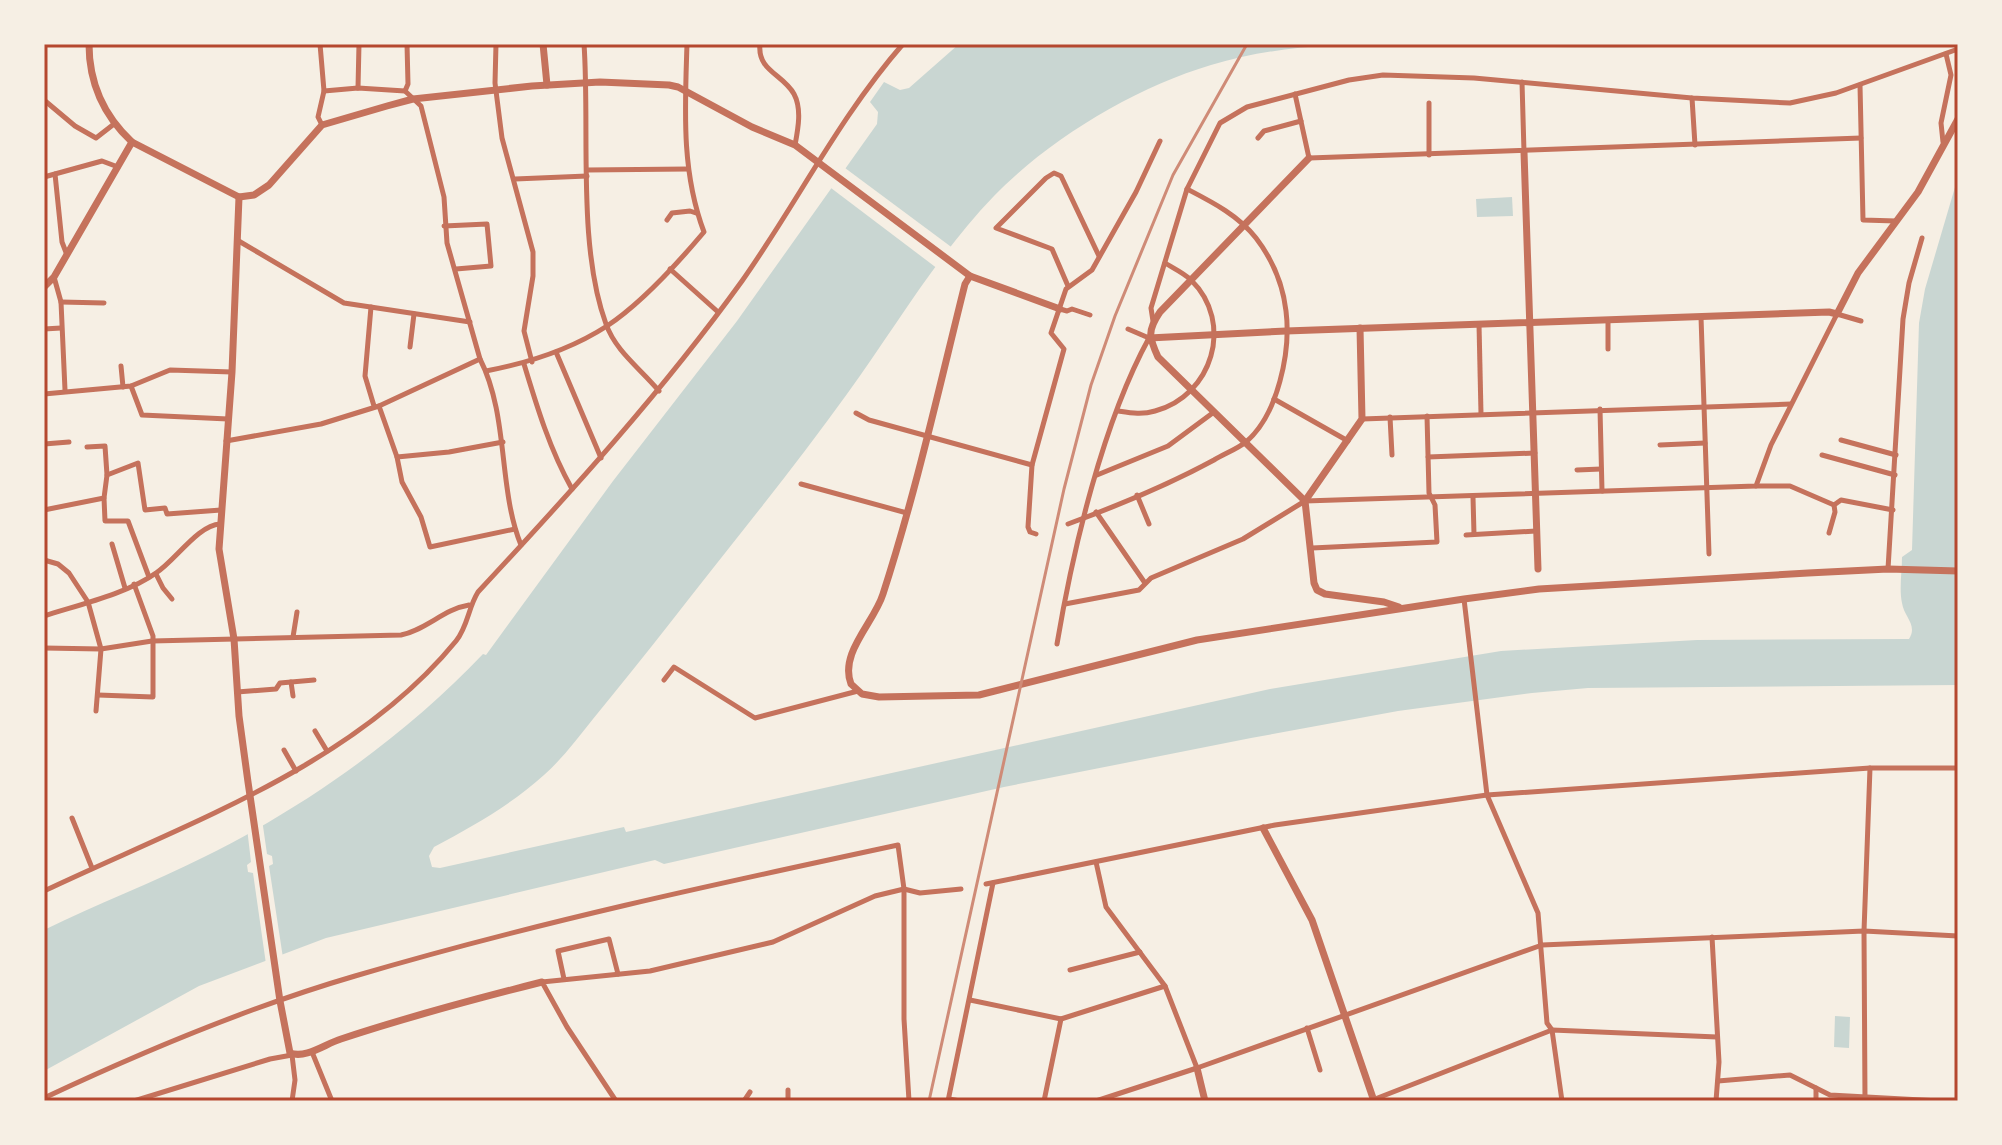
<svg xmlns="http://www.w3.org/2000/svg" width="2002" height="1145" viewBox="0 0 2002 1145" font-family="'Work Sans',sans-serif">
  <rect width="100%" height="100%" fill="#f6efe4"/>
  <!-- water -->
  <g fill="#c9d6d2">
    <path d="M959,44H1729C1641,50 1553,47 1465,45C1379,43 1295,40 1211,65C1136,87 1049,139 994,196C937,255 895,328 847,394C791,472 729,547 670,623C645,655 619,687 593,719C578,738 562,759 544,775C511,805 473,826 434,847L429,856L432,867L440,868L624,827L626,832L1270,689L1501,651L1697,640L1909,639C1918,625 1904,617 1902,603C1899,589 1902,572 1902,557L1912,550L1919,323L1925,289L1958,177L1955,549L1958,554C1958,569 1954,628 1958,638V685L1588,688L1532,693L1398,711L1251,738L1004,787L664,864L655,860L326,938L199,986L44,1071V930C97,904 152,883 204,857C307,806 405,736 483,654L486,655L613,481L737,321L877,124L878,112L870,102L884,82L900,90L909,88Z"/>
    <path d="M1512,197L1513,216L1477,217L1476,199Z"/>
    <path d="M1835,1016L1850,1017L1849,1048L1834,1047Z"/>
  </g>
  <!-- pier -->
  <g fill="#f6efe4">
    <path d="M841,165L954,249L938,269L827,185Z"/>
    <path d="M262,819L267,854L272,856L273,864L269,866L283,958L266,964L253,873L248,872L247,865L251,862L247,828Z"/>
  </g>
  <g fill="none" stroke-linecap="round" stroke-linejoin="round">
    <!-- minor -->
    <g stroke="#c5725c" stroke-width="5">
      <path d="M320,44L324,91L318,117L322,125"/>
      <path d="M496,44L495,83L502,138L533,252V276L524,331L532,362"/>
      <path d="M584,44C590,129 577,245 606,324C616,352 641,369 659,391"/>
      <path d="M760,44C757,71 783,74 794,94C802,109 798,129 795,145"/>
      <path d="M1522,82L1524,152"/>
      <path d="M1860,85L1863,220L1896,221"/>
      <path d="M358,88L359,44"/>
      <path d="M324,91L358,88L405,91L421,106L444,197L447,243L480,359C509,416 498,489 521,545"/>
      <path d="M405,91L408,84L407,44"/>
      <path d="M1295,94L1309,158L1861,138"/>
      <path d="M1692,98L1695,145"/>
      <path d="M44,100L75,126L96,138L114,124"/>
      <path d="M1258,138L1264,131L1301,121"/>
      <path d="M1943,142L1941,123L1951,75L1946,54"/>
      <path d="M1429,155V103"/>
      <path d="M587,170L688,169"/>
      <path d="M55,174L62,242L67,255"/>
      <path d="M44,177L102,161L118,167"/>
      <path d="M515,179L587,176"/>
      <path d="M667,220L672,213L690,211L696,213"/>
      <path d="M444,226L487,224L491,266L456,269"/>
      <path d="M237,240L344,303L470,322"/>
      <path d="M670,269L718,312"/>
      <path d="M54,277L61,302L65,390"/>
      <path d="M1068,286L1052,249L996,228L1046,178L1054,173L1061,176L1099,256"/>
      <path d="M61,302L104,303"/>
      <path d="M371,307L365,376L374,406"/>
      <path d="M1060,309L1067,311L1072,309L1090,315"/>
      <path d="M1701,317L1709,554"/>
      <path d="M1608,320V349"/>
      <path d="M1153,321L1151,308L1187,189L1220,123L1247,107L1349,80L1383,75L1474,78L1692,98L1790,103L1836,93L1958,49"/>
      <path d="M1479,324L1481,414"/>
      <path d="M44,329L61,328"/>
      <path d="M410,347L414,314"/>
      <path d="M556,352L601,458"/>
      <path d="M524,364C537,407 550,450 572,489"/>
      <path d="M121,366L123,387"/>
      <path d="M486,371C528,363 570,350 607,326C642,303 677,264 704,232C681,171 685,108 687,44"/>
      <path d="M131,386L142,415L228,419"/>
      <path d="M44,394L131,386L170,370L232,372"/>
      <path d="M1274,399L1348,441"/>
      <path d="M379,406L397,457L402,482L421,517L430,547L515,529"/>
      <path d="M1600,409L1602,491"/>
      <path d="M1118,411C1131,413 1142,415 1155,411C1212,396 1235,323 1191,280C1184,273 1173,268 1165,263"/>
      <path d="M856,413L869,420L1032,465"/>
      <path d="M1390,417L1392,455"/>
      <path d="M1362,419L1791,404"/>
      <path d="M1841,440L1896,455"/>
      <path d="M226,441L321,424L379,406L480,359"/>
      <path d="M44,444L69,442"/>
      <path d="M1660,445L1705,443"/>
      <path d="M87,447L105,446L107,475"/>
      <path d="M1822,455L1895,475"/>
      <path d="M397,457L449,452L503,442"/>
      <path d="M1428,457L1535,453"/>
      <path d="M1577,470L1601,469"/>
      <path d="M1097,475L1168,446L1214,412"/>
      <path d="M801,484L907,513"/>
      <path d="M1756,486H1790L1834,505L1841,500L1893,510"/>
      <path d="M1137,495L1149,524"/>
      <path d="M1473,497L1474,534"/>
      <path d="M104,498L105,521H128L149,577"/>
      <path d="M44,510L104,498L107,475L138,463L145,510L165,508L167,514L221,510"/>
      <path d="M1096,512L1145,583"/>
      <path d="M1068,524C1117,506 1168,485 1214,460C1224,454 1237,449 1246,442C1278,415 1291,351 1286,311C1283,285 1272,259 1256,238C1238,215 1212,202 1187,189"/>
      <path d="M1829,533L1835,512L1834,505"/>
      <path d="M1036,534L1030,532L1028,527L1032,465L1064,349L1051,333L1066,289L1092,270L1136,192L1160,141"/>
      <path d="M1466,535L1536,531"/>
      <path d="M112,544L125,588"/>
      <path d="M1312,548L1437,542L1435,505L1429,493L1427,416"/>
      <path d="M44,560L58,564L69,573L88,602L101,649L96,711"/>
      <path d="M1888,569L1903,319L1909,283L1922,238"/>
      <path d="M156,574L163,588L172,599"/>
      <path d="M1464,599L1487,795L1538,913L1547,1023L1552,1030L1562,1101"/>
      <path d="M1065,604L1139,590L1151,578L1243,539L1305,501L1756,486L1771,445L1837,314L1861,321"/>
      <path d="M44,616C78,605 127,594 156,573C175,561 198,525 220,524"/>
      <path d="M293,637L297,612"/>
      <path d="M1057,644C1073,549 1103,422 1149,338L1128,329"/>
      <path d="M44,648L101,649L152,641L401,635C426,630 444,609 469,605"/>
      <path d="M664,680L674,667L755,718L858,691"/>
      <path d="M291,682L293,696"/>
      <path d="M237,692L276,689L280,683L314,680"/>
      <path d="M98,695L153,697V636L134,584"/>
      <path d="M315,731L327,751"/>
      <path d="M284,750L296,771"/>
      <path d="M72,818L92,868"/>
      <path d="M1096,862L1106,907L1165,986L1197,1068"/>
      <path d="M986,884L1275,825L1487,795L1870,768H1958"/>
      <path d="M44,891C185,824 354,766 456,641C468,626 468,608 478,592C571,492 662,392 742,281C797,203 840,116 903,44"/>
      <path d="M1712,937L1719,1062L1716,1101"/>
      <path d="M1070,970L1140,952"/>
      <path d="M564,979L558,951L609,939L618,974"/>
      <path d="M970,1000L1061,1019L1165,986"/>
      <path d="M1307,1028L1320,1070"/>
      <path d="M312,1052L332,1101"/>
      <path d="M1718,1081L1790,1075L1830,1095L1940,1101"/>
      <path d="M788,1090V1101"/>
      <path d="M44,1098C144,1051 249,1007 355,976C534,923 716,884 898,845L904,889V1019L909,1101"/>
      <path d="M949,1099L960,1101"/>
      <path d="M134,1101L270,1059L292,1055L295,1080L292,1101"/>
      <path d="M616,1101L567,1027L542,982L650,971L773,942L875,896L904,889L920,893L961,889"/>
      <path d="M744,1101L750,1092"/>
      <path d="M948,1101L993,883"/>
      <path d="M1044,1101L1061,1019"/>
      <path d="M1096,1101L1197,1068L1542,945L1864,931L1958,936"/>
      <path d="M1370,1101L1552,1030L1717,1037"/>
      <path d="M1816,1101V1088"/>
      <path d="M1865,1101L1864,931L1870,768"/>
    </g>
    <!-- tertiary -->
    <g stroke="#c5725c" stroke-width="7">
      <path d="M89,44C89,83 104,116 132,142L239,197L254,195L269,185L322,125L387,106L413,99L532,86L600,82L669,85L678,87L752,127L795,145L970,276L1060,309"/>
      <path d="M543,44L547,85"/>
      <path d="M1524,152L1538,569"/>
      <path d="M1309,158L1160,312C1147,331 1149,337 1158,357L1305,501L1314,583L1317,590L1325,594L1384,602L1399,607"/>
      <path d="M239,197L232,372L219,549L234,639L239,716L248,782L280,1001L290,1053C306,1059 325,1044 341,1039C407,1017 475,999 542,982"/>
      <path d="M970,276L965,284C939,388 916,492 883,594C874,623 839,653 851,684L862,694L879,697L979,695L1197,640L1464,599L1539,589L1808,573L1888,569L1958,571"/>
      <path d="M44,287L54,277L132,142"/>
      <path d="M1149,338L1286,331L1829,312L1837,314L1858,273L1918,192L1958,119"/>
      <path d="M1305,501L1362,419L1360,328"/>
      <path d="M1263,828L1312,920L1374,1101"/>
      <path d="M1197,1068L1205,1101"/>
    </g>
    <!-- rail -->
    <path stroke="#cf8b77" stroke-width="3" d="M929,1101L1064,489L1091,385L1115,316L1173,175L1247,44"/>
  </g>
  <!-- border -->
  <rect width="2002" height="1145" fill="none" stroke="#f6efe4" stroke-width="92"/>
  <rect x="46" y="46" width="1910" height="1053" fill="none" stroke="#b5482f" stroke-width="3"/>
</svg>
